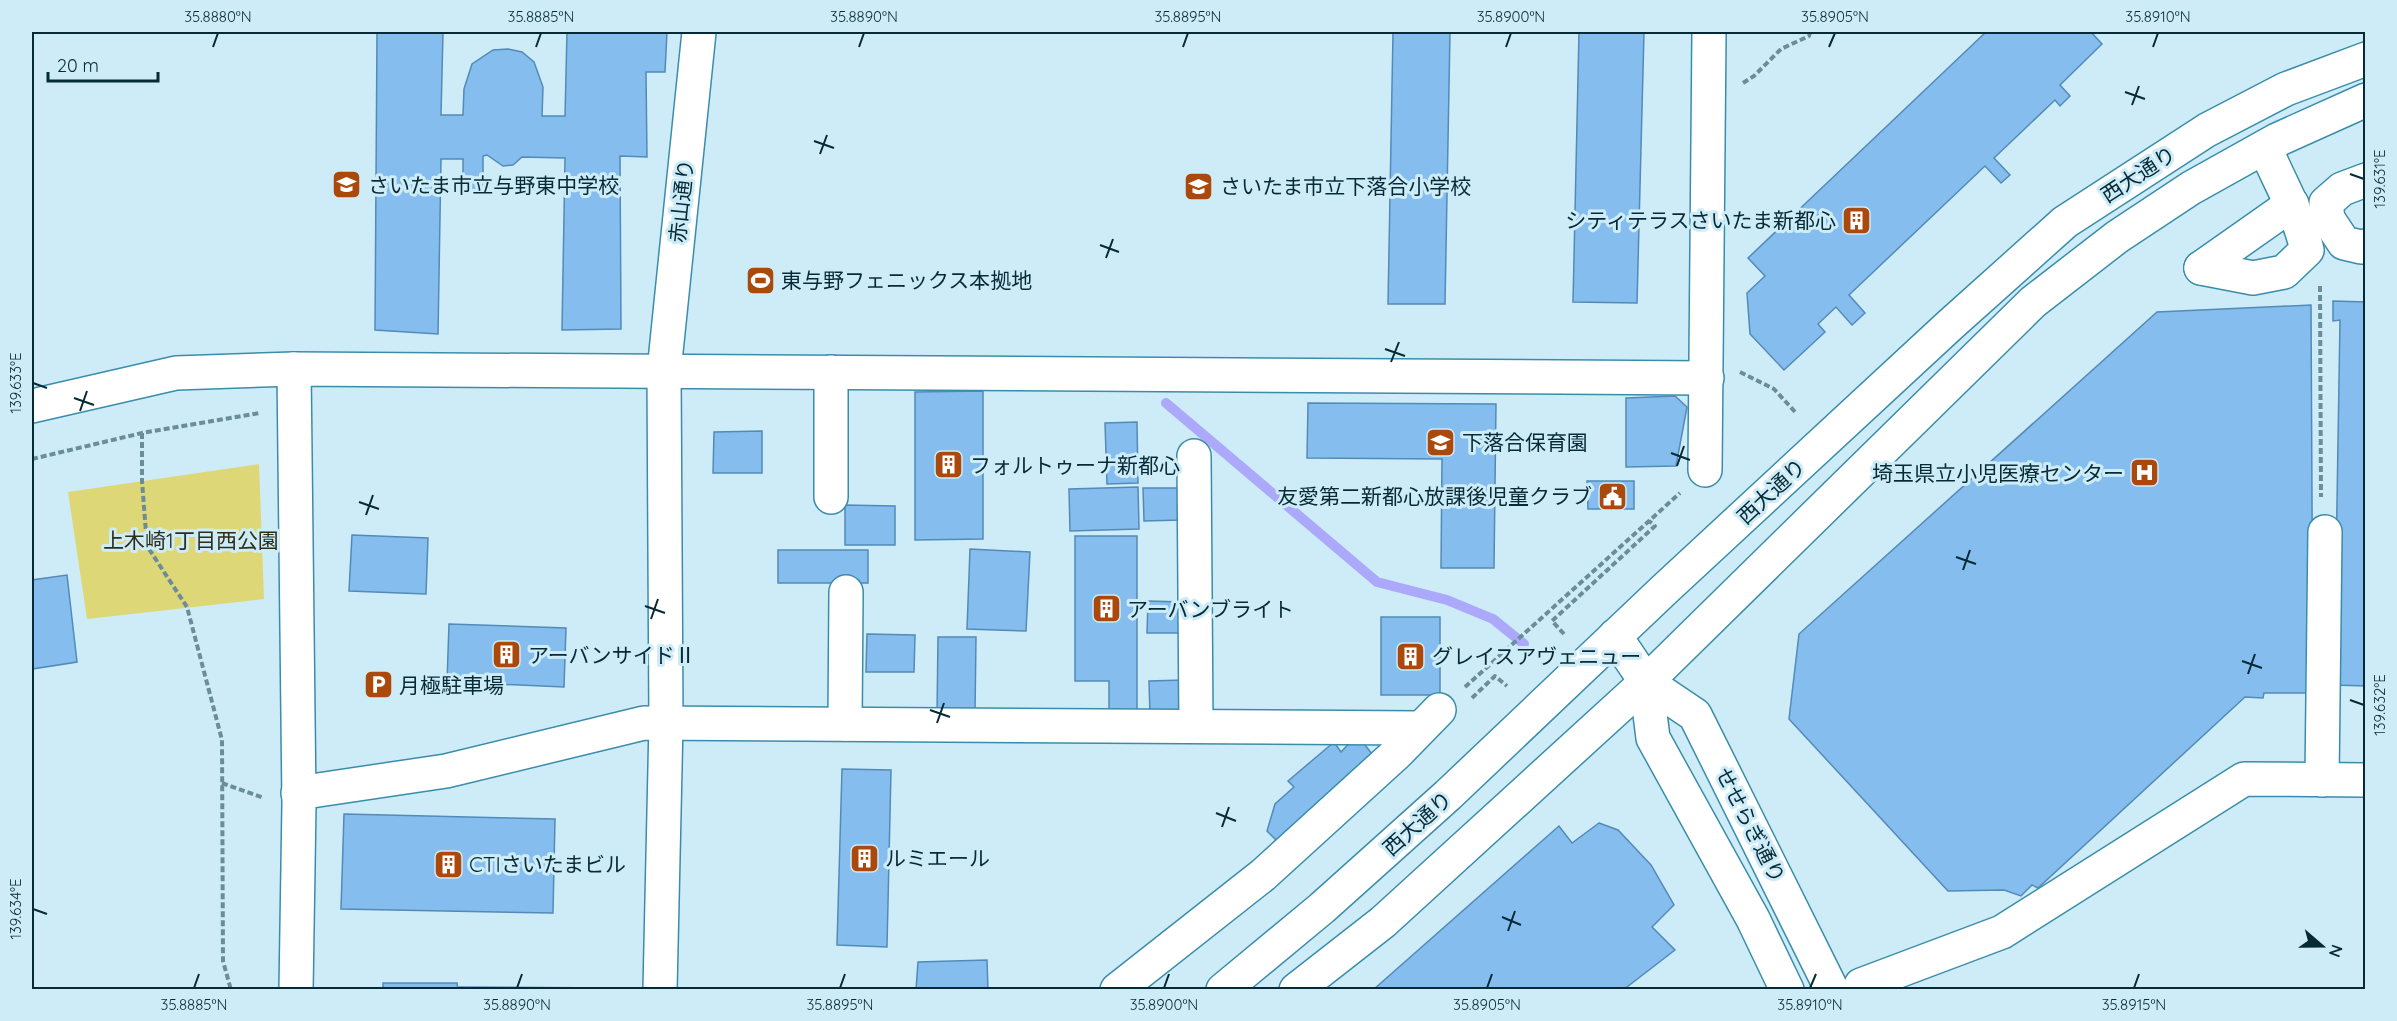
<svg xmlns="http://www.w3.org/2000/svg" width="2397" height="1021" viewBox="0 0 2397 1021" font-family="Quicksand,'Noto Sans JP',sans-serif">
  <rect width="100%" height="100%" fill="#cdecf8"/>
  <!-- green -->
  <path fill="#ded777" d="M259,464L264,599L87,619L68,492Z"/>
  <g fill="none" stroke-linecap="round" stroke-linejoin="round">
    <!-- stream -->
    <path stroke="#aca9fb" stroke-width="10" d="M1166,403L1377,582L1447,600L1493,619L1524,644"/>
  </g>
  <!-- building -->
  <g fill="#85beee" stroke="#538ab7" stroke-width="1.5">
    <path d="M377,32H443L441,115H463L464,89L472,64L493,50L508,49L522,52L534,62L543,87L542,116H565L567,32H667L665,72H646L647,157L620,156L621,329L562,330L565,158L522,157L513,165L503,166L487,155L483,156V186L479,191L471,193L463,187V159H441L438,334L375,330Z"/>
    <path d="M1393,32H1450L1445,304H1388Z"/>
    <path d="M1579,32H1644L1637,303L1573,302Z"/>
    <path d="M1986,32H2091L2102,44L2060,85L2070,96L2060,106L2055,100L1994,158L2010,175L2001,183L1985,166L1849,295L1865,313L1852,325L1836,307L1818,324L1825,332L1784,370L1750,334L1747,293L1765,276L1748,258Z"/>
    <path d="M2333,301L2366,302V686L2334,685L2340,320L2333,321Z"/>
    <path d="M2311,305L2313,693H2264L2263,698L2245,697L2038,888L2032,885L2021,896L2004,890L1948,891L1789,719L1799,634L2157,312Z"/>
    <path d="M983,391V539L915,540V392Z"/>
    <path d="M1675,396L1687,407L1676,466L1626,467V398Z"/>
    <path d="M1308,403L1496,404L1494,568H1441L1442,459L1307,458Z"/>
    <path d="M1137,422L1138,483L1107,484L1105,423Z"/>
    <path d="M762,431V473H713L714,432Z"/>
    <path d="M1587,481H1634V509H1588Z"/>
    <path d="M1138,487L1139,529L1070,531L1069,489Z"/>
    <path d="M1143,488H1180L1181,520L1144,521Z"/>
    <path d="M845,505L895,506V545H845Z"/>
    <path d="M352,535L428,538L426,594L349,591Z"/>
    <path d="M1075,536H1137V711H1109V681H1075Z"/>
    <path d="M970,549L1030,552L1026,631L967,629Z"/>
    <rect x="778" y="550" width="90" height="33"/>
    <path d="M67,575L77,662L32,669V580Z"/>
    <path d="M1148,601L1183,602V633H1147Z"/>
    <rect x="1381" y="617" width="59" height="78"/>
    <path d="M449,624L566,628L564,687L447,682Z"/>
    <path d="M867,634L915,635L914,672H866Z"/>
    <path d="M938,637H976L975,715L937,714Z"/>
    <path d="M1183,680L1184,715L1150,716L1149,681Z"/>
    <path d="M1357,735L1376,759L1277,841L1267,831L1275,804L1294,787L1288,781L1334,742L1341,752Z"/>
    <path d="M842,769L891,770L887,947L837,945Z"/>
    <path d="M344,814L555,819L553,913L341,909Z"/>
    <path d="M1599,823L1618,830L1651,865L1674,905L1652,927L1675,950L1623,990H1373L1559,826L1572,843Z"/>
    <path d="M987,960L988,990H916L918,962Z"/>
    <path d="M383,983H457L458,990H383Z"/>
    <path d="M459,987L611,988V990H458Z"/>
  </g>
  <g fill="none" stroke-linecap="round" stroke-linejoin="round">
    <defs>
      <g id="minor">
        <path d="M2366,180L2342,189L2326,203L2328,219L2344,243L2361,247L2366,246"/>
        <path d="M2201,268L2253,278L2284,272L2307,250C2299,213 2279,182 2265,147"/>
        <path d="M2201,268L2292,204"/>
        <path d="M294,369L299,804L296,990"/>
        <path d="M32,406L176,373L294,369L1707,378"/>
        <path d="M1194,456L1196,726"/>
        <path d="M1705,470L1709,32"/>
        <path d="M831,497V372"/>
        <path d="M1615,636L1646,682L1695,715L1832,990"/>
        <path d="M1646,682L1653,738L1753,919L1787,990"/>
        <path d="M845,724L846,592"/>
        <path d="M2322,780L2325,532"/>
        <path d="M298,793L446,771L644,723L1419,728"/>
        <path d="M1861,985L2002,932L2244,779L2366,780"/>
        <path d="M660,990L666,723L664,371L699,32"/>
        <path d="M1117,990L1263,875L1397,753L1439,710"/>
        <path d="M1223,990L1322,908L1448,795L1665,589L1950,325L2065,222L2207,130L2286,89L2366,59"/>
        <path d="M1296,990L1383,922L1646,682L2033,302L2117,237L2191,188L2277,140L2366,100"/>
      </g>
    </defs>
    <!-- minor casing -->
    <use href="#minor" stroke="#3a8daa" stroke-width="36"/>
    <!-- path -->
    <g stroke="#6b8d99" stroke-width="4" stroke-dasharray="6 3" stroke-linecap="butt">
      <path d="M1743,83L1754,76L1781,49L1809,36L1810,32"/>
      <path d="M2320,286L2321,497"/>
      <path d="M1740,372L1774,389L1797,414"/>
      <path d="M142,433V481L147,546L187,607L222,740L223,961L231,990"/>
      <path d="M32,459L142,433L260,413"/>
      <path d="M1564,634L1552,621L1655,526L1649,521"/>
      <path d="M1465,687L1680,493"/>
      <path d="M1472,698L1495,676L1507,686"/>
      <path d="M222,783L264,798"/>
    </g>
    <!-- minor -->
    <use href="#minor" stroke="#fff" stroke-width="33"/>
  </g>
  <!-- ticks -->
  <path fill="none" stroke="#062a36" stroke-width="2" d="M213,47L218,33M536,47L541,33M859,47L864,33M1183,47L1188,33M1506,47L1511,33M1829,47L1835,33M2153,47L2158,33M2125,92L2145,99M2132,105L2139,86M814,141L834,148M820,154L827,135M2350,174L2364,179M1100,245L1119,252M1106,258L1113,239M1385,349L1405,356M1391,362L1399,342M33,383L47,388M74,398L94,405M80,411L87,391M1671,453L1690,460M1677,466L1684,446M359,502L379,509M366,515L373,495M1956,557L1976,564M1963,570L1970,550M645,606L665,613M651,619L658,599M2242,661L2262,668M2248,674L2255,654M2350,700L2364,705M930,710L950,717M937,723L944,703M1216,813L1236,821M1222,827L1229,807M33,909L47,914M1502,917L1521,925M1508,931L1515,911M194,988L199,974M517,988L522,974M840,988L845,974M1164,988L1169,974M1487,988L1492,974M1810,988L1816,974M2134,988L2139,974"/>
  <!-- icons -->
  <defs>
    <symbol id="school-square" viewBox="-11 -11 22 22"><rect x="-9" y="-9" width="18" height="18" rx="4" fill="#ab490d" stroke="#cdecf8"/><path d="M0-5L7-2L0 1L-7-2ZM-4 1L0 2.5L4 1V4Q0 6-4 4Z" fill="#fff"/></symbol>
    <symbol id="building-square" viewBox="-11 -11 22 22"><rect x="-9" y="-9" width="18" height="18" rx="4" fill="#ab490d" stroke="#cdecf8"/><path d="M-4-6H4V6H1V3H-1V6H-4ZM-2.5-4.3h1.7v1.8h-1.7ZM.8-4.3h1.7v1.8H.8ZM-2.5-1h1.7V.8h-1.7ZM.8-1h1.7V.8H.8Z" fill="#fff"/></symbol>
    <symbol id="stadium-square" viewBox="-11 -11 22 22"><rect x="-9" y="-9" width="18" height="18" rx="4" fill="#ab490d" stroke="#cdecf8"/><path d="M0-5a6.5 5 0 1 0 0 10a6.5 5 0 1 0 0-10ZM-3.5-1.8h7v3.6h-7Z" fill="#fff"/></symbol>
    <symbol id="hospital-square" viewBox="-11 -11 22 22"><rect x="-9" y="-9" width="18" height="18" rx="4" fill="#ab490d" stroke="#cdecf8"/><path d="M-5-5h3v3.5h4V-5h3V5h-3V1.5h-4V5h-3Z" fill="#fff"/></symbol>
    <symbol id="civic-square" viewBox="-11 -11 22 22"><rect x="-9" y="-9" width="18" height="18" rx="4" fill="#ab490d" stroke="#cdecf8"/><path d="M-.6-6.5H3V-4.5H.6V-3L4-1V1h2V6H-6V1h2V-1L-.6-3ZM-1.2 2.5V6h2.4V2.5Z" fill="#fff"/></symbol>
    <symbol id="parking-square" viewBox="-11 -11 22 22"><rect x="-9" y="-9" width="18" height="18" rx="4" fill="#ab490d" stroke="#cdecf8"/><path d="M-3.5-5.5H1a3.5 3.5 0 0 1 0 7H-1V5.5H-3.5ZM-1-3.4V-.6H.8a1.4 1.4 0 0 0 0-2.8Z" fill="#fff"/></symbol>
  </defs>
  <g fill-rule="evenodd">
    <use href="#school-square" x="330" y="168" width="33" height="33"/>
    <use href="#school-square" x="1182" y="170" width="33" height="33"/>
    <use href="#building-square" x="1840" y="204" width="33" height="33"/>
    <use href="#stadium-square" x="744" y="264" width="33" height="33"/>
    <use href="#school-square" x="1424" y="426" width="33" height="33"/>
    <use href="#building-square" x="932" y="448" width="33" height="33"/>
    <use href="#hospital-square" x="2128" y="456" width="33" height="33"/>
    <use href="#civic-square" x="1596" y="480" width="33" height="33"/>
    <use href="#building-square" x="1090" y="592" width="33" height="33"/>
    <use href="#building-square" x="490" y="638" width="33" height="33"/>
    <use href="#building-square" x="1394" y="640" width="33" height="33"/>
    <use href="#parking-square" x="362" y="668" width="33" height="33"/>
    <use href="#building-square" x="848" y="842" width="33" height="33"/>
    <use href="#building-square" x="432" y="848" width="33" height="33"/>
  </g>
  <g text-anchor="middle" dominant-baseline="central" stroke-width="6" stroke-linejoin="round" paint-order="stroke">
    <!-- street labels -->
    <g font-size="21" fill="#062a36" stroke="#cdecf8">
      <text transform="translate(2138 174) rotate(-33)">西大通り</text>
      <text transform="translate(681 201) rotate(-84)">赤山通り</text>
      <text transform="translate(1771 491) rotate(-43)">西大通り</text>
      <text transform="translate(1417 823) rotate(-42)">西大通り</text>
      <text transform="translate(1751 825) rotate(63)">せせらぎ通り</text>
    </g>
    <!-- poi labels -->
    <g font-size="21" fill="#062a36" stroke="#cdecf8" text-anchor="start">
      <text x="368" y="185">さいたま市立与野東中学校</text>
      <text x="1220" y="186">さいたま市立下落合小学校</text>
      <text x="1836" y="220" text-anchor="end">シティテラスさいたま新都心</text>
      <text x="781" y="280">東与野フェニックス本拠地</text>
      <text x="1462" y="442">下落合保育園</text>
      <text x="970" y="465">フォルトゥーナ新都心</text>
      <text x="2124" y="473" text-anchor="end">埼玉県立小児医療センター</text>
      <text x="1592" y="496" text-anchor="end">友愛第二新都心放課後児童クラブ</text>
      <text x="1127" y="609">アーバンブライト</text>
      <text x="528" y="655">アーバンサイドⅡ</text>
      <text x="1432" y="656">グレイスアヴェニュー</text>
      <text x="399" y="685">月極駐車場</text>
      <text x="885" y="858">ルミエール</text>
      <text x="469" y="864">CTIさいたまビル</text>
    </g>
    <!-- park labels -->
    <g font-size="21" fill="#2e2d18" stroke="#cdecf8">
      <text x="191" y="540">上木崎1丁目西公園</text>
    </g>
  </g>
  <!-- border -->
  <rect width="2397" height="1021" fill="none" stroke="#cdecf8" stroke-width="66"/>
  <!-- north arrow -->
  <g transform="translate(2322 946) rotate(110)" stroke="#cdecf8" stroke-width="4.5" paint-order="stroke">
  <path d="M0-4.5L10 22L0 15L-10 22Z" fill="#062a36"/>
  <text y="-9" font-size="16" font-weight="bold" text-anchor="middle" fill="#062a36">N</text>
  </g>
  <!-- scale -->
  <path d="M48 72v9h110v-9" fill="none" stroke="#062a36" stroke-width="3"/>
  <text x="57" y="72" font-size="18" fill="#062a36" stroke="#cdecf8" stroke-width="4.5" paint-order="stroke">20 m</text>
  <rect x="33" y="33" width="2331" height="955" fill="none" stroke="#062a36" stroke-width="2"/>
  <g font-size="15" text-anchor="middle" fill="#062a36">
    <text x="218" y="22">35.8880°N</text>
    <text x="541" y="22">35.8885°N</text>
    <text x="864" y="22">35.8890°N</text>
    <text x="1188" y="22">35.8895°N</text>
    <text x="1511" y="22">35.8900°N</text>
    <text x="1835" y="22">35.8905°N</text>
    <text x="2158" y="22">35.8910°N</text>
    <text transform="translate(2380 179) rotate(-90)" y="5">139.631°E</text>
    <text transform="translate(16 383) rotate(-90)" y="5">139.633°E</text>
    <text transform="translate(2380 705) rotate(-90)" y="5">139.632°E</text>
    <text transform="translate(16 909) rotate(-90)" y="5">139.634°E</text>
    <text x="194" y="1010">35.8885°N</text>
    <text x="517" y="1010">35.8890°N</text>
    <text x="840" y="1010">35.8895°N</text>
    <text x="1164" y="1010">35.8900°N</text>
    <text x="1487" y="1010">35.8905°N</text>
    <text x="1810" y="1010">35.8910°N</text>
    <text x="2134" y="1010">35.8915°N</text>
  </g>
</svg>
